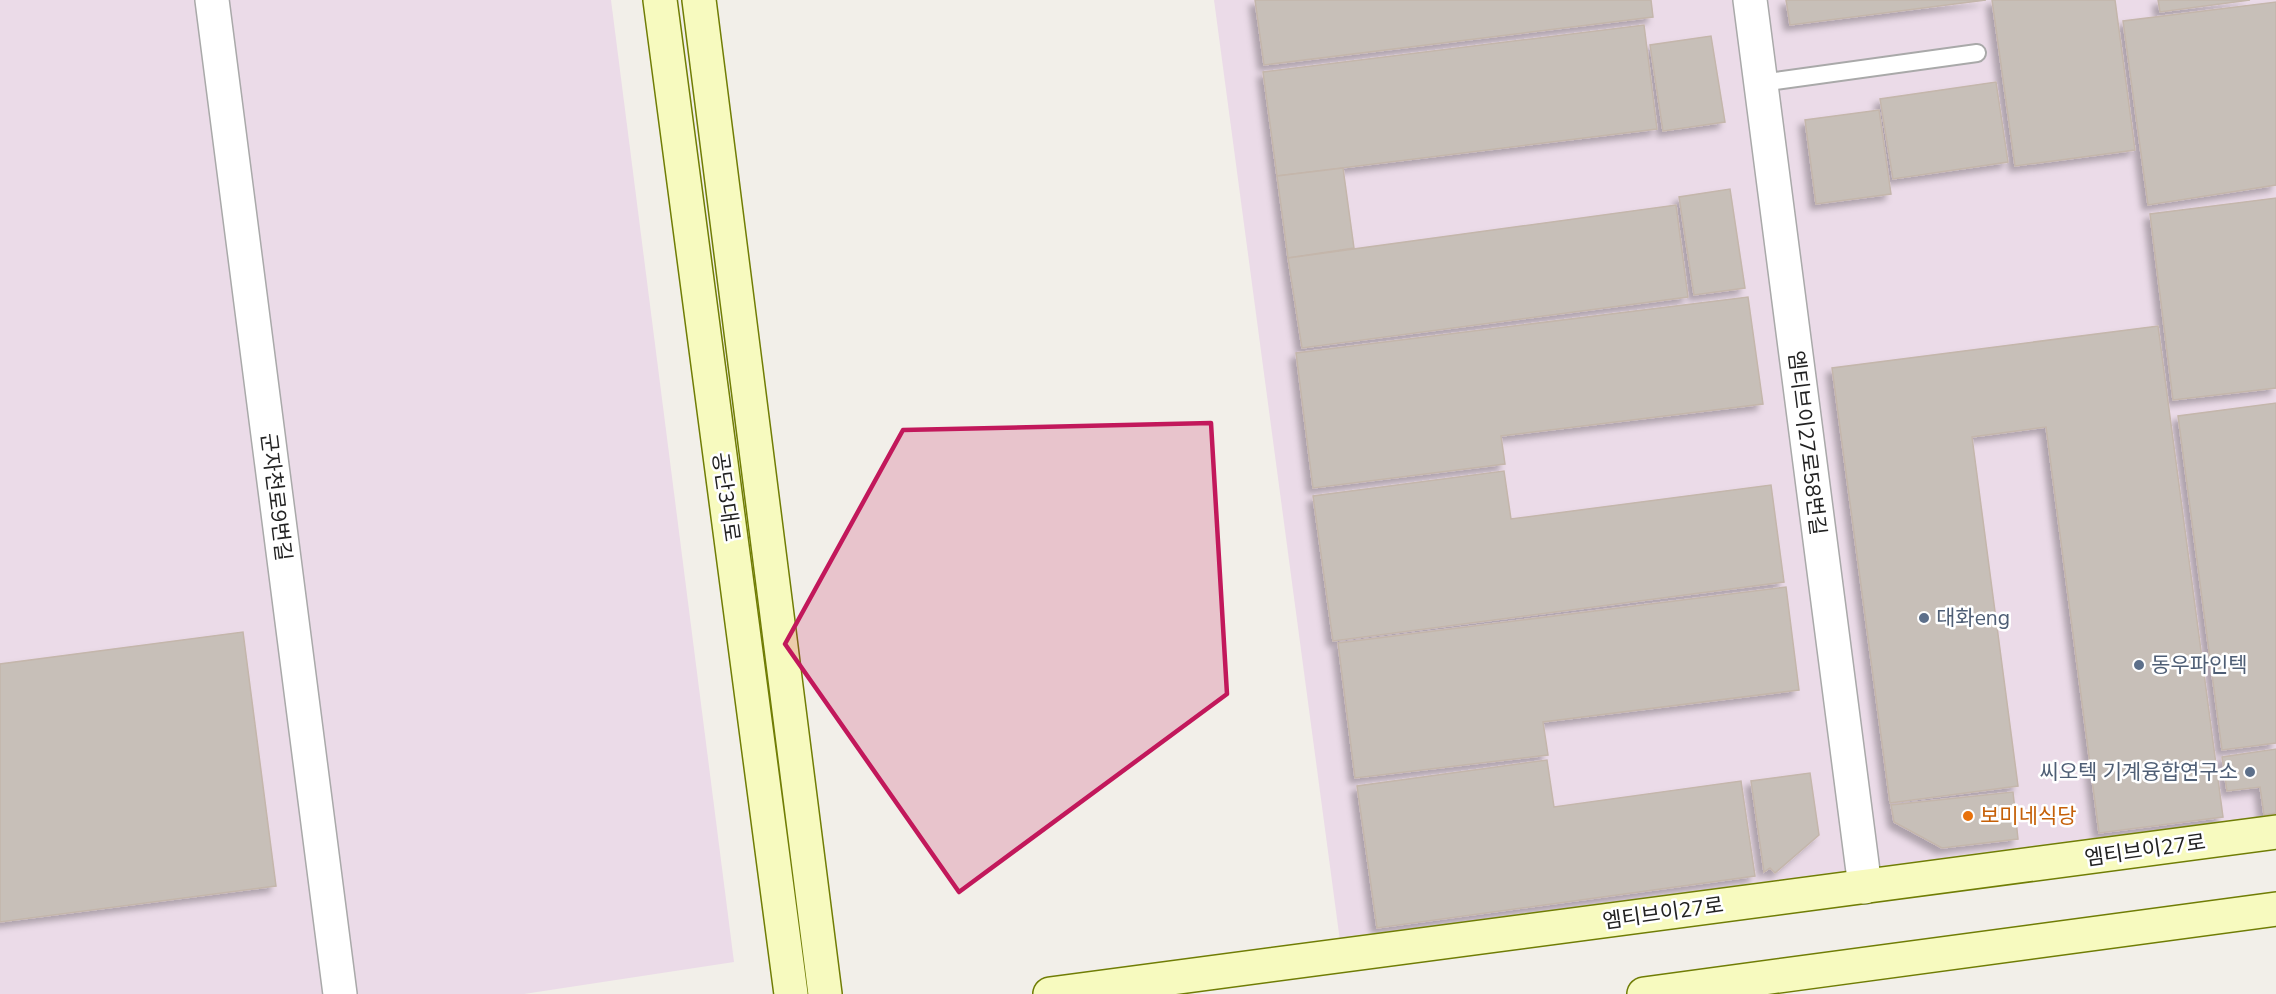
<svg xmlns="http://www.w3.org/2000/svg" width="2276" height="994" viewBox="0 0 2276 994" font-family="'Nunito Sans','Noto Sans KR',sans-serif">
  <defs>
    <filter id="shadow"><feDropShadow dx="-5.5" dy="5.5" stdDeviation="3" flood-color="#0004"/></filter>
  </defs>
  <rect width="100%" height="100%" fill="#f2efe9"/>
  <!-- industrial -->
  <g fill="#ebdbe8">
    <path d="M0,0H611L734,962L524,994H0Z"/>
    <path d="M1214,0H2276V837L1342,956Z"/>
  </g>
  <!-- building -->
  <g fill="#c7bfb8" stroke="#c4b6ab" stroke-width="1.5" filter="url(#shadow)">
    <path d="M1255,0H1651L1653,17L1264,65Z"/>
    <path d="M1786,0H1986L1790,25Z"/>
    <path d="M1992,0H2115L2135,150L2015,166Z"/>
    <path d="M2158,0H2250L2160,12Z"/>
    <path d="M2276,2V185L2148,205L2123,21Z"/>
    <path d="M1644,25L1657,129L1277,176L1263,72Z"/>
    <path d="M1711,36L1725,122L1663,131L1650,45Z"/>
    <path d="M1996,82L2008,162L1893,179L1880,99Z"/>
    <path d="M1879,110L1891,194L1816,204L1805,120Z"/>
    <path d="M1343,168L1354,248L1288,258L1277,176Z"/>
    <path d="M1730,189L1745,288L1694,295L1679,197Z"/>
    <path d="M2276,198V388L2173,400L2150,214Z"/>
    <path d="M1676,205L1688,297L1302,348L1288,258Z"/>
    <path d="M1748,297L1763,404L1501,436L1505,464L1313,488L1296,353Z"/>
    <path d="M2158,326L2223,817L2099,833L2046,427L1972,437L2018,786L1890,803L1832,368Z"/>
    <path d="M2276,403V743L2222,750L2178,416Z"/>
    <path d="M1504,471L1511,519L1771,485L1784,582L1333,641L1313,496Z"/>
    <path d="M1786,587L1799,690L1543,722L1548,755L1355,778L1338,643Z"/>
    <path d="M243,632L276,886L0,922V664Z"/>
    <path d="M2276,749V813L2264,815L2260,787L2227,791L2222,757Z"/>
    <path d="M1547,760L1554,807L1741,781L1755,876L1377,928L1357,786Z"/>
    <path d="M1810,773L1819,835L1775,873L1770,868L1764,872L1751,781Z"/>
    <path d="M2013,792L2018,839L1942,848L1894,822L1891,805Z"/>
  </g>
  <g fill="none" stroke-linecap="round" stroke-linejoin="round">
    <defs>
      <path id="service" d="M1761,83L1977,53"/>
      <g id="minor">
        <path d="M212,0L340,994"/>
        <path d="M1750,0L1865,887"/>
      </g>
      <g id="secondary">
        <path d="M660,0L791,994"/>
        <path d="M699,0L825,994"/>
        <path d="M1050,994L2276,832"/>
        <path d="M1644,994L2276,909"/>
      </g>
    </defs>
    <!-- service casing -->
    <use href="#service" stroke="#a9a9a9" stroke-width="20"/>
    <!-- minor casing -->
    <use href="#minor" stroke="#a9a9a9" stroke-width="36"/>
    <!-- secondary casing -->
    <use href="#secondary" stroke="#707d05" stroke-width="36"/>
    <!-- service -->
    <use href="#service" stroke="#fff" stroke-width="16"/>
    <!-- minor -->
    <use href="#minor" stroke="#fff" stroke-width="33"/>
    <!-- secondary -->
    <use href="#secondary" stroke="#f7fabf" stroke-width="33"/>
  </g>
  <!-- marked area -->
  <path fill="#c2185b" fill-opacity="0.2" stroke="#c2185b" stroke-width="4.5" stroke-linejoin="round" d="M1211,423L1227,694L959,892L785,644L903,430Z"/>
  <!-- markers -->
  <g fill="#5c6f8a" stroke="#fff" stroke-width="2">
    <circle cx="1924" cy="618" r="6"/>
    <circle cx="2139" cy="665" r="6"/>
    <circle cx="2250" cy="772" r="6"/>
  </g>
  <circle fill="#e8710a" stroke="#fff" stroke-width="2" cx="1968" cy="816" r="6"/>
  <g text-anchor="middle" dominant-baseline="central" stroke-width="5" stroke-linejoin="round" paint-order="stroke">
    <!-- street labels -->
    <g font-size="21" fill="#222" stroke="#fff">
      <text transform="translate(1807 443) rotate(83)">엠티브이27로58번길</text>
      <text transform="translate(276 497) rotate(83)">군자천로9번길</text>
      <text transform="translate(726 497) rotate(82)">공단3대로</text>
      <text transform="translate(2145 850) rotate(-8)">엠티브이27로</text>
      <text transform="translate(1663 913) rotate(-8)">엠티브이27로</text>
    </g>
    <!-- service labels -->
    <g font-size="21" fill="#4e5e75" stroke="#fff" text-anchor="start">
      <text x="1936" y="618">대화eng</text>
      <text x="2151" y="665">동우파인텍</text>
      <text x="2238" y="772" text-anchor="end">씨오텍 기계융합연구소</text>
    </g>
    <!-- food labels -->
    <g font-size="21" fill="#c56008" stroke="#fff" text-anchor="start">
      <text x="1980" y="816">보미네식당</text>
    </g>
  </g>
</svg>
